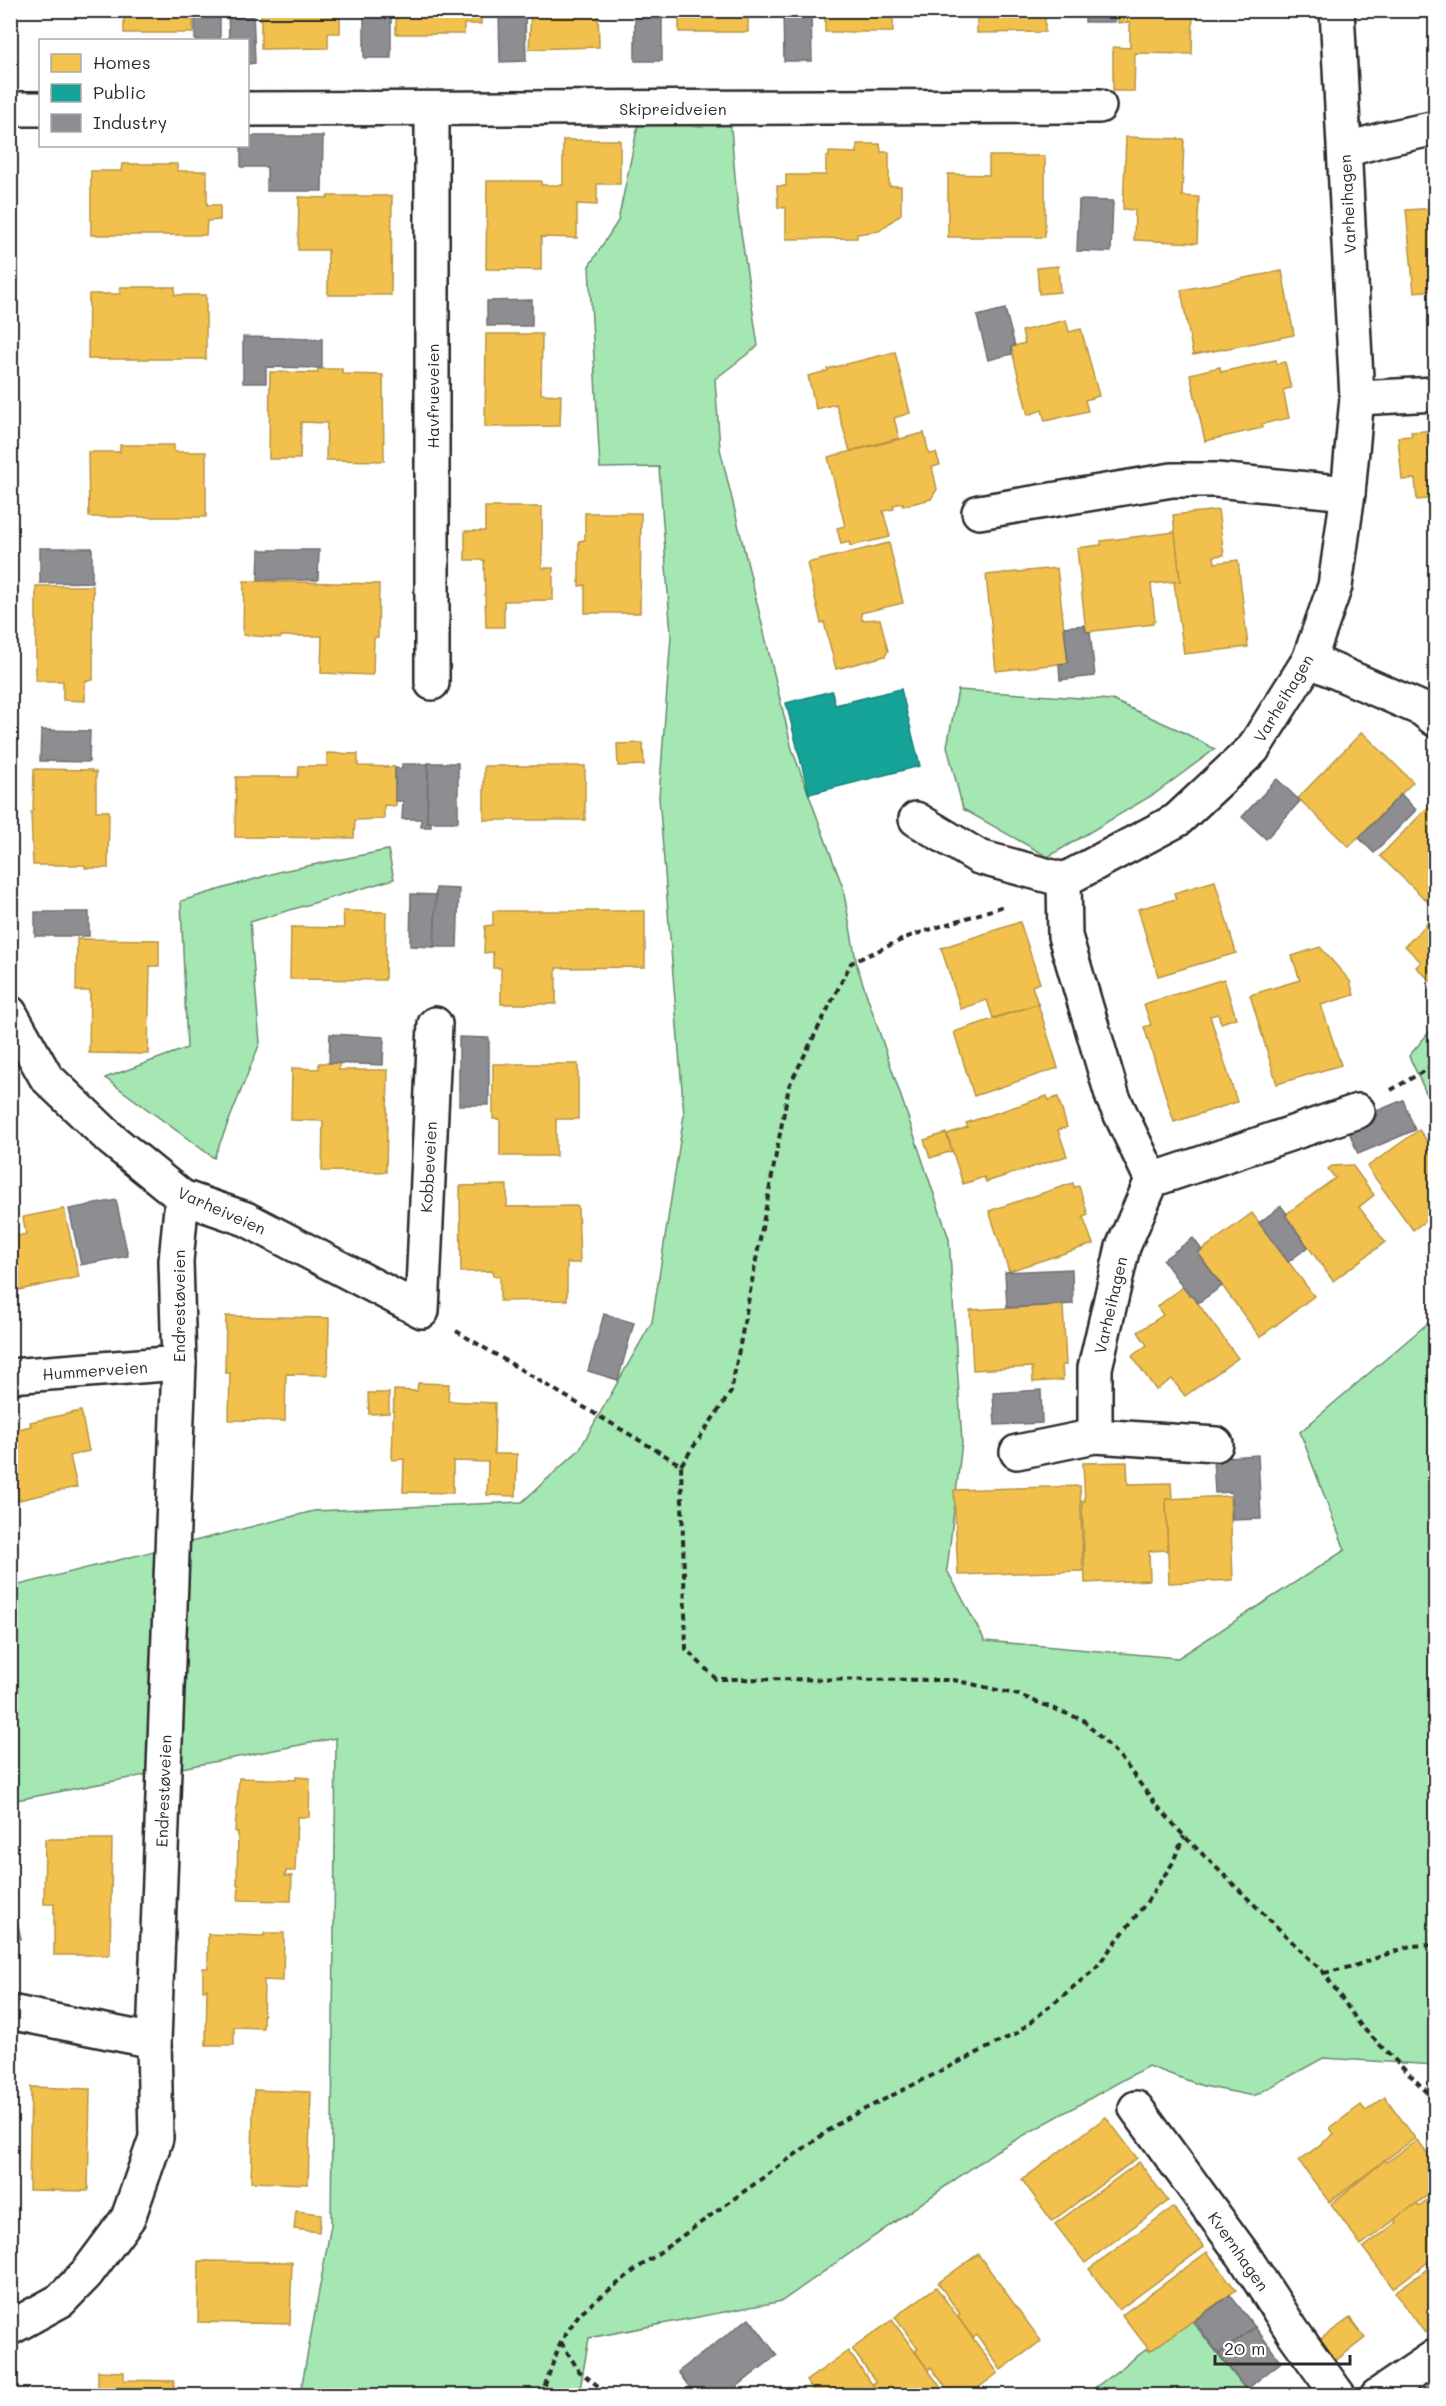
<svg xmlns="http://www.w3.org/2000/svg" width="1446" height="2406" viewBox="0 0 1446 2406" font-family="Mali,sans-serif">
  <rect width="100%" height="100%" fill="#fff"/>
  <filter id="ink" filterUnits="userSpaceOnUse"><feTurbulence type="fractalNoise" baseFrequency=".0167" numOctaves="2"/><feDisplacementMap in="SourceGraphic" scale="12" xChannelSelector="R" yChannelSelector="G"/><feConvolveMatrix kernelMatrix="1 2 1 2 8 2 1 2 1" color-interpolation-filters="sRGB"/></filter>
  <g filter="url(#ink)">
    <!-- green -->
    <g fill="#a4e7b2" stroke="#68896e" stroke-width="1.5">
      <path d="M729,105L738,212L758,346L715,379L720,449L792,749L843,888L857,966L949,1239L962,1442L947,1570L985,1641L1178,1658L1345,1550L1300,1432L1435,1317V2065L1323,2058L1254,2096L1203,2086L1148,2066L996,2151L782,2301L589,2338L579,2395H300L331,2225L336,1738L11,1801V1587L314,1511L522,1502L579,1450L652,1322L684,1115L659,797L671,636L659,467L600,468L589,266L618,221L642,106Z"/>
      <path d="M958,690L1112,700L1181,731L1215,749L1156,793L1048,857L963,809L947,746Z"/>
      <path d="M388,850L394,879L250,922L260,1043L214,1158L105,1078L187,1048L181,901L282,871Z"/>
      <path d="M1435,1025V1091L1428,1097L1409,1056Z"/>
      <path d="M1192,2321L1250,2395H1085L1147,2349L1150,2351Z"/>
    </g>
    <!-- homes -->
    <g fill="#f2c14e" stroke="#b69444" stroke-width="1.5">
      <rect x="124" y="10" width="69" height="23"/>
      <path d="M261,10H340V33H328V48L261,49Z"/>
      <path d="M396,10H481V24H464V34H396Z"/>
      <path d="M531,10H598L599,47L529,49Z"/>
      <rect x="679" y="10" width="69" height="22"/>
      <rect x="825" y="10" width="68" height="22"/>
      <path d="M977,10H1045V32L977,33Z"/>
      <path d="M1118,10H1193L1192,54L1135,53L1134,91H1113V47L1130,48V22L1118,23Z"/>
      <path d="M1126,137L1184,139L1182,196L1199,197L1197,243L1134,240L1135,210L1123,209Z"/>
      <path d="M563,140H620V184H597V205L577,204V238L541,237V270L486,269L487,181H541V185H563Z"/>
      <path d="M857,144H880L881,152H889V186H901V214L879,231L857,234V238L786,239V208L778,207L777,186H786V175H826V157H829V152L857,153Z"/>
      <path d="M989,156H1045V237H948V174L989,175Z"/>
      <path d="M122,164H177V171H207V205H220V220L207,221L206,235H91V171H121Z"/>
      <path d="M328,196H392L391,295H328V250H298L299,197L328,198Z"/>
      <path d="M1436,208V290L1414,292L1406,210Z"/>
      <path d="M1058,266L1060,292L1039,294L1037,268Z"/>
      <path d="M1282,271L1294,335L1193,355L1181,290Z"/>
      <path d="M120,287H175V295H206V359H88L89,294H120Z"/>
      <path d="M1066,320L1069,332L1081,329L1099,396L1085,400L1088,411L1045,421L1042,410L1028,415L1011,347L1025,343L1022,331Z"/>
      <path d="M486,334H542L541,394L561,395L560,426L485,427Z"/>
      <path d="M895,352L910,413L894,418L899,438L850,451L836,404L816,409L808,376L828,371L827,369Z"/>
      <path d="M1276,360L1277,364L1285,362L1291,388L1283,390L1289,418L1262,424V428L1205,441L1190,374L1220,367L1221,372Z"/>
      <path d="M318,369H342V374L383,375L384,461L326,460L327,423L301,422L300,459H269L270,372L318,373Z"/>
      <path d="M1436,430V498L1417,500L1415,479L1402,480L1398,437L1412,436L1411,432Z"/>
      <path d="M924,433L929,454L936,453L940,465L932,467L937,489L931,499L903,506V503L893,505L894,509L883,511L890,537L850,546L849,542L841,544L837,528L845,526L828,457Z"/>
      <path d="M120,445H174V452H206V517H89L88,452H120Z"/>
      <path d="M485,507H542V568H553V600L504,601V627H486L484,560H465V531H485Z"/>
      <path d="M1218,510L1224,555L1214,556L1215,563L1238,560L1248,647L1184,654L1174,582L1180,581L1173,515Z"/>
      <path d="M585,513H641L640,613H585V585L579,586V541L585,540Z"/>
      <path d="M1175,532L1180,581L1151,584L1155,621H1153V624L1086,632L1077,548L1101,545V541Z"/>
      <path d="M889,543L903,603L861,613L862,620L880,619L888,651L885,656L836,669L824,622L821,623L807,563Z"/>
      <path d="M1057,568L1068,663L996,671L986,575Z"/>
      <path d="M244,581L379,584L378,637L374,638L373,675L321,673L322,636H281V638L243,635Z"/>
      <path d="M36,586H93V680L85,681V701L63,700V681H36Z"/>
      <path d="M1362,732L1413,782L1349,847L1298,798Z"/>
      <path d="M643,743L644,765L618,766L617,744Z"/>
      <path d="M327,753L358,754V766L395,767L396,806L384,805V819L355,820L354,838L235,837L236,777H298L299,766H327Z"/>
      <rect x="484" y="766" width="101" height="54"/>
      <path d="M34,769L92,770V772H96V811H109L108,868H85V865H33L31,812L33,811Z"/>
      <path d="M1436,799V897L1430,904L1380,856Z"/>
      <path d="M1215,881L1236,953L1158,976L1138,909L1176,899L1174,893Z"/>
      <path d="M343,911L386,912L385,980L290,979L291,927L344,928Z"/>
      <path d="M493,911H645V967L556,968V1004H501V968H493V952L484,953L485,926L493,925Z"/>
      <path d="M1436,915V986L1416,967L1421,962L1405,946Z"/>
      <path d="M1020,922L1040,983L1032,986L1038,1004L993,1018L987,1000L961,1009L941,948Z"/>
      <path d="M77,939L159,940V966H150L148,1054L89,1053L90,991H76Z"/>
      <path d="M1320,947L1350,981L1354,995L1321,1005L1341,1065L1277,1084L1250,995L1300,980L1292,956Z"/>
      <path d="M1224,979L1236,1018L1221,1023L1218,1014L1210,1016L1237,1102L1174,1122L1144,1027L1151,1025L1144,1004Z"/>
      <path d="M1038,1004L1058,1068L974,1096L954,1032Z"/>
      <path d="M319,1063H339V1070H388L386,1172L322,1171L323,1121L291,1120L292,1068L319,1069Z"/>
      <path d="M493,1064H578V1119H556V1156H500V1119H493Z"/>
      <path d="M1047,1096L1049,1100L1058,1097L1067,1127L1058,1130L1067,1156L986,1182L984,1177L963,1184L947,1134L968,1127L966,1123Z"/>
      <path d="M1419,1130L1436,1153V1213L1413,1230L1367,1167Z"/>
      <path d="M946,1133L952,1151L930,1158L924,1140Z"/>
      <path d="M1352,1165L1374,1195L1359,1207L1385,1242L1333,1281L1285,1215L1335,1178L1328,1169L1332,1166Z"/>
      <path d="M1073,1183L1074,1187L1079,1186L1088,1215L1083,1217L1093,1244L1009,1271L989,1211Z"/>
      <path d="M507,1185V1207L578,1206L580,1263H567V1300L500,1301V1276H493V1271L461,1272L460,1186Z"/>
      <path d="M64,1209L79,1277L10,1292V1238L26,1234L23,1217Z"/>
      <path d="M1252,1213L1314,1296L1260,1337L1198,1253Z"/>
      <path d="M1183,1287L1189,1295L1191,1294L1238,1358L1185,1396L1172,1379L1156,1390L1132,1356L1147,1345L1138,1332L1163,1315L1157,1307Z"/>
      <path d="M1063,1305L1066,1365H1062L1063,1380L1033,1382L1032,1367L973,1370L970,1310Z"/>
      <path d="M226,1316L329,1318L328,1375L286,1374L285,1421L229,1420L230,1373H225Z"/>
      <path d="M418,1383L449,1384L448,1401L495,1403L494,1454H517L516,1496L487,1495L488,1462L453,1461V1493L403,1492L404,1459L392,1460L394,1390L417,1391Z"/>
      <path d="M368,1393H389V1413L369,1414Z"/>
      <path d="M81,1411L89,1451L70,1456L77,1487L10,1502V1427L14,1426L15,1430L31,1426L30,1422Z"/>
      <path d="M1127,1462L1128,1484L1171,1483L1172,1498L1166,1499L1168,1550L1149,1551L1150,1580L1085,1583L1082,1501H1085L1083,1463Z"/>
      <path d="M1080,1486L1083,1571L958,1575L954,1490Z"/>
      <path d="M1230,1496L1233,1580L1169,1583L1166,1499Z"/>
      <path d="M296,1777L310,1778L309,1817H297L295,1871H286L285,1876H292L291,1901L238,1900L239,1885H237L238,1832H235L239,1778L296,1780Z"/>
      <path d="M45,1839H112L110,1955H54V1904H44Z"/>
      <path d="M264,1933H284L283,1981L264,1980L263,2028L234,2027V2045H206L207,1989L203,1990V1968H208V1934L264,1936Z"/>
      <path d="M31,2087L90,2089L88,2191L29,2190Z"/>
      <path d="M254,2090L311,2092L308,2184L251,2182Z"/>
      <path d="M1385,2097L1415,2138L1329,2202L1299,2161L1334,2134L1330,2128L1361,2105L1366,2111Z"/>
      <path d="M1106,2117L1137,2158L1052,2221L1022,2180Z"/>
      <path d="M1417,2140L1436,2166V2189L1361,2245L1331,2204L1385,2160L1387,2162Z"/>
      <path d="M1139,2162L1168,2201L1085,2263L1055,2224Z"/>
      <path d="M1436,2193V2256L1393,2288L1363,2248L1397,2222L1395,2219L1417,2203L1419,2206Z"/>
      <path d="M1173,2207L1204,2247L1119,2310L1089,2269Z"/>
      <path d="M296,2211L321,2214L319,2232L294,2229Z"/>
      <path d="M1207,2252L1236,2290L1150,2351L1122,2315Z"/>
      <path d="M978,2254L1041,2341L1001,2370L977,2335L973,2338L957,2316L960,2314L938,2283Z"/>
      <path d="M1436,2256V2325L1425,2333L1395,2292L1430,2267L1427,2263Z"/>
      <path d="M199,2261L292,2262L290,2324L198,2322Z"/>
      <path d="M936,2287L998,2373L967,2396H952L931,2367L928,2370L915,2351L918,2349L895,2317Z"/>
      <path d="M1350,2318L1365,2338L1334,2362L1318,2341Z"/>
      <path d="M892,2320L928,2370L947,2396H881L872,2384L876,2382L852,2349Z"/>
      <path d="M848,2351L872,2384L881,2396H817L806,2381Z"/>
      <path d="M98,2371L124,2372V2380L174,2381V2393L241,2396H98Z"/>
    </g>
    <!-- public -->
    <path fill="#17a398" stroke="#1d7f77" stroke-width="1.5" d="M901,689L920,766L809,794L786,703L832,691L835,705Z"/>
    <!-- industry -->
    <g fill="#8d8d92" stroke="#707073" stroke-width="1.5">
      <rect x="195" y="10" width="25" height="30"/>
      <path d="M228,10H253L255,63L248,64V40H229Z"/>
      <rect x="364" y="10" width="27" height="48"/>
      <path d="M499,10H525L526,61L500,62Z"/>
      <rect x="635" y="10" width="27" height="51"/>
      <path d="M783,10H811L812,61H784Z"/>
      <rect x="1085" y="10" width="30" height="12"/>
      <path d="M248,136H323L322,191H267V167H241V146H248Z"/>
      <path d="M1079,200L1113,201L1111,252L1077,251Z"/>
      <path d="M532,300V326H487V301Z"/>
      <path d="M1005,309L1015,346L1011,347L1012,354L988,360L977,316Z"/>
      <path d="M243,337L322,339V368L266,367V383H243Z"/>
      <path d="M40,548H92V582L40,583Z"/>
      <path d="M259,550H319L318,580H258Z"/>
      <path d="M1085,625L1086,632H1090L1095,676L1060,680L1059,664L1068,663L1064,627Z"/>
      <path d="M41,730L90,731L89,762L40,761Z"/>
      <path d="M428,763H458V822H427Z"/>
      <path d="M402,764H428L427,822H431V827H421V819H402L403,801H395V768L402,769Z"/>
      <path d="M1277,779L1300,801L1266,839L1242,817Z"/>
      <path d="M1401,794L1416,810L1374,853L1359,838Z"/>
      <path d="M436,888L459,889L457,947H434Z"/>
      <path d="M411,894L436,895L434,947L410,946Z"/>
      <rect x="35" y="912" width="54" height="24"/>
      <path d="M330,1034L384,1037L383,1065L329,1063Z"/>
      <path d="M459,1037L489,1038V1105H459Z"/>
      <path d="M1403,1100L1415,1130L1358,1154L1346,1124Z"/>
      <path d="M116,1200L128,1256L81,1265L69,1209Z"/>
      <path d="M1281,1206L1287,1214L1285,1215L1308,1247L1288,1262L1259,1223Z"/>
      <path d="M1193,1238L1202,1250L1198,1253L1222,1286L1198,1303L1191,1294L1189,1295L1163,1260Z"/>
      <path d="M1072,1269L1073,1304L1007,1308L1005,1272Z"/>
      <path d="M604,1314L634,1323L618,1380L588,1371Z"/>
      <path d="M1041,1390L1042,1423L995,1425L993,1393Z"/>
      <path d="M1258,1455L1261,1519L1232,1520L1231,1492L1215,1493L1213,1458Z"/>
      <path d="M10,1886L21,1939L10,1941Z"/>
      <path d="M10,2244L17,2275L10,2276Z"/>
      <path d="M1230,2295L1255,2327L1219,2354L1194,2321Z"/>
      <path d="M749,2318L777,2355L725,2396H696L678,2372Z"/>
      <path d="M1255,2327L1281,2362L1246,2390L1219,2354Z"/>
      <path d="M12,2380L17,2396H10Z"/>
    </g>
    <g fill="none" stroke-linecap="round" stroke-linejoin="round">
      <defs>
        <g id="minor">
          <path d="M10,109H40"/>
          <path d="M248,109L1099,106"/>
          <path d="M1345,150L1384,139L1436,128"/>
          <path d="M1357,398L1436,394"/>
          <path d="M979,512L1172,480H1216L1348,493"/>
          <path d="M1309,660L1422,709L1436,720"/>
          <path d="M432,683V109"/>
          <path d="M916,819L979,857L1064,880"/>
          <path d="M10,1013L46,1077L112,1140L182,1197L246,1219L422,1311L435,1024"/>
          <path d="M1152,1180L1113,1098L1065,936L1064,880L1177,820L1253,749L1309,660L1335,586L1348,493L1357,398L1337,10"/>
          <path d="M10,1376L179,1363"/>
          <path d="M1095,1436V1368L1123,1247L1152,1180L1358,1111"/>
          <path d="M1017,1452L1095,1436L1216,1444"/>
          <path d="M10,2012L154,2041"/>
          <path d="M1136,2108L1244,2256L1293,2332L1339,2396"/>
          <path d="M10,2328L61,2300L87,2273L128,2218L156,2138L154,2041L179,1363L176,1261L182,1197"/>
          <path d="M1377,2396L1436,2356"/>
        </g>
      </defs>
      <!-- minor casing -->
      <use href="#minor" stroke="#2b2b2b" stroke-width="38"/>
      <!-- path -->
      <g stroke="#2b2b2b" stroke-width="4" stroke-dasharray="6 4.5" stroke-linecap="butt">
        <path d="M1391,1090L1436,1064"/>
        <path d="M456,1331L681,1465L686,1649L716,1679L954,1680L1019,1695L1083,1720L1121,1758L1153,1801L1184,1836L1324,1973L1361,2026L1436,2101"/>
        <path d="M681,1465L731,1392L789,1086L851,963L910,936L1004,906"/>
        <path d="M1324,1973L1354,1966L1410,1946L1436,1945"/>
        <path d="M561,2342L579,2371L611,2396"/>
        <path d="M541,2396L561,2341L580,2313L631,2273L843,2120L1017,2033L1094,1970L1146,1903L1172,1864L1184,1836"/>
      </g>
      <!-- minor -->
      <use href="#minor" stroke="#fff" stroke-width="33"/>
    </g>
  </g>
  <g text-anchor="middle" dominant-baseline="central" stroke-width="6" stroke-linejoin="round" paint-order="stroke">
    <!-- street labels -->
    <g font-size="16" fill="#2b2b2b" stroke="#fff">
      <text x="673" y="108">Skipreidveien</text>
      <text transform="translate(1347 204) rotate(-93)">Varheihagen</text>
      <text transform="translate(432 396) rotate(-90)">Havfrueveien</text>
      <text transform="translate(1283 698) rotate(-59)">Varheihagen</text>
      <text transform="translate(428 1167) rotate(-87)">Kobbeveien</text>
      <text transform="translate(222 1210) rotate(24)">Varheiveien</text>
      <text transform="translate(1110 1305) rotate(-77)">Varheihagen</text>
      <text transform="translate(178 1306) rotate(-90)">Endrestøveien</text>
      <text transform="translate(95 1370) rotate(-4)">Hummerveien</text>
      <text transform="translate(163 1791) rotate(-88)">Endrestøveien</text>
      <text transform="translate(1239 2251) rotate(55)">Kvernhagen</text>
    </g>
  </g>
  <!-- margin -->
  <rect width="1446" height="2406" fill="none" stroke="#fff" stroke-width="36"/>
  <rect x="18" y="18" width="1410" height="2370" fill="none" stroke="#2b2b2b" stroke-width="2" filter="url(#ink)"/>
  <!-- legend -->
  <rect x="39" y="39" width="210" height="108" fill="#ffffff" stroke="#aaaaaa" stroke-width="1.5"/>
  <rect x="51" y="54" width="30" height="18" fill="#f2c14e" stroke="#aaaaaa" stroke-width="1.5"/>
  <text x="93" y="69" font-size="18" fill="#2b2b2b">Homes</text>
  <rect x="51" y="84" width="30" height="18" fill="#17a398" stroke="#aaaaaa" stroke-width="1.5"/>
  <text x="93" y="99" font-size="18" fill="#2b2b2b">Public</text>
  <rect x="51" y="114" width="30" height="18" fill="#8d8d92" stroke="#aaaaaa" stroke-width="1.5"/>
  <text x="93" y="129" font-size="18" fill="#2b2b2b">Industry</text>
  <!-- scale -->
  <path d="M1215 2355v9h135v-9" fill="none" stroke="#2b2b2b" stroke-width="3"/>
  <text x="1224" y="2355" font-size="18" fill="#2b2b2b" stroke="#ffffff" stroke-width="4.5" paint-order="stroke">20 m</text>
</svg>
